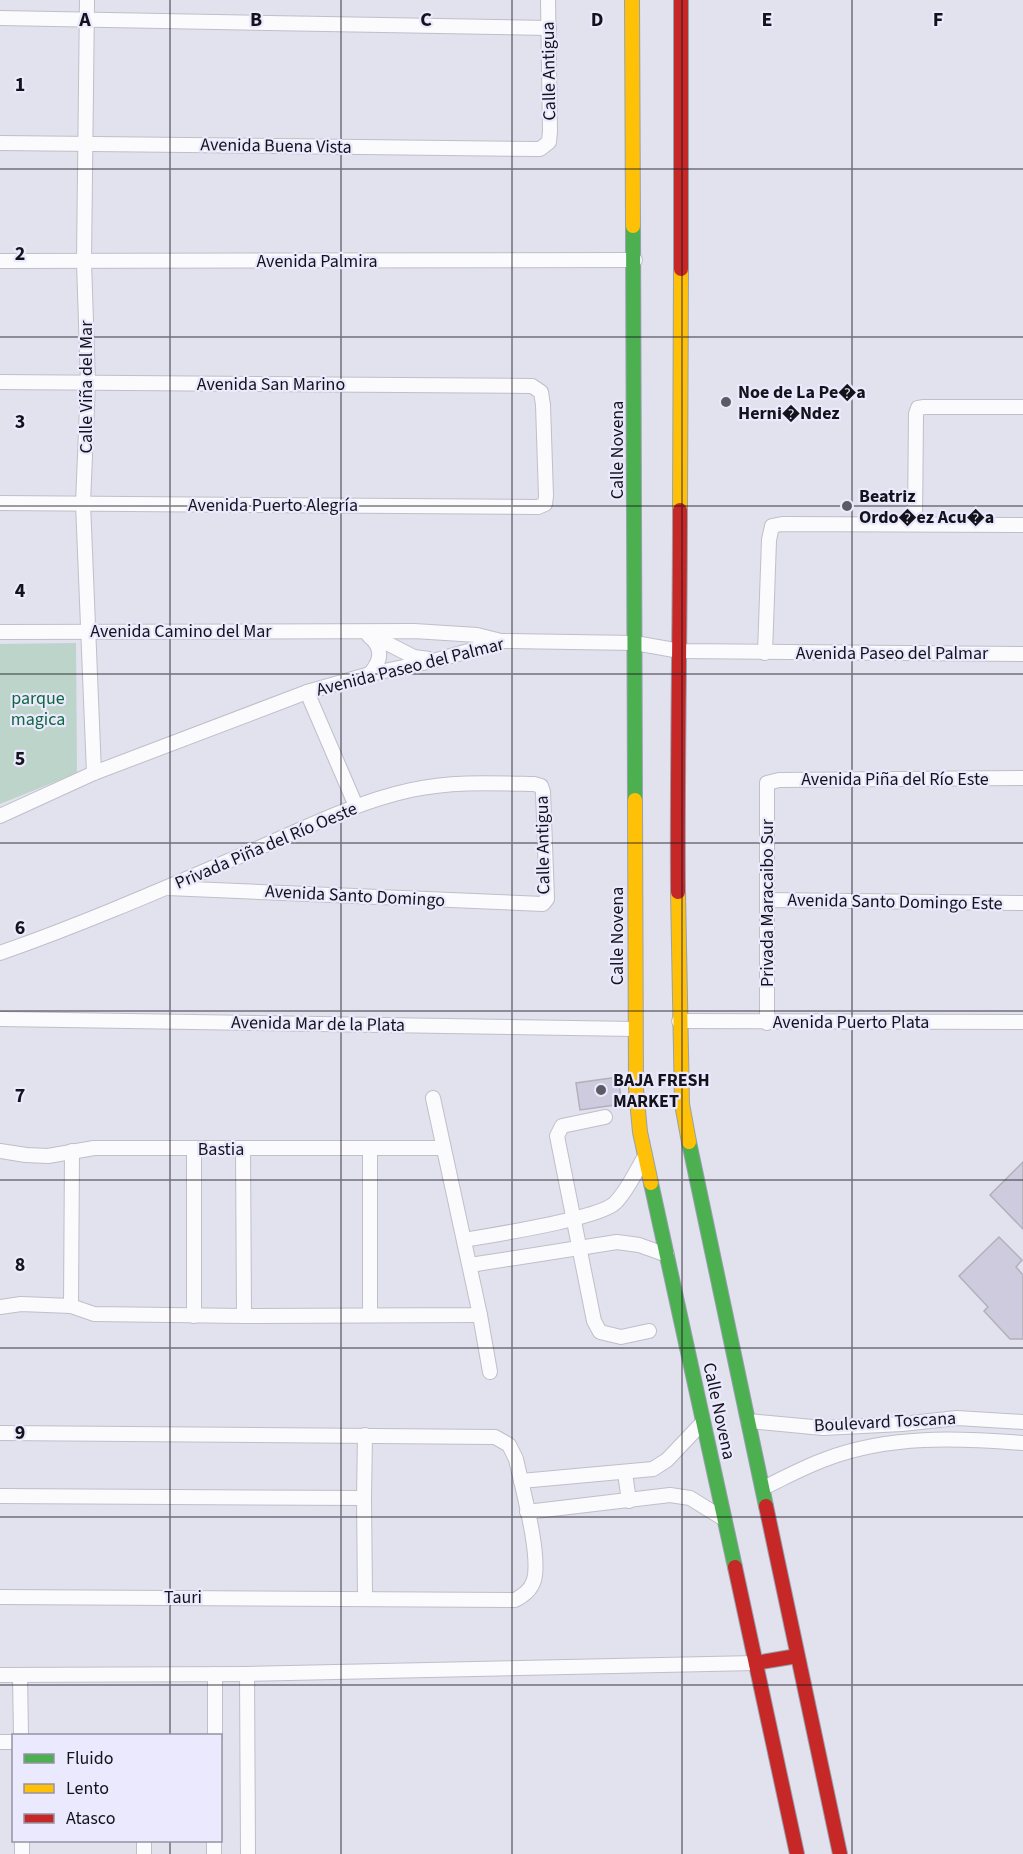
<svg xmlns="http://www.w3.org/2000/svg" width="1023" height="1854" viewBox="0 0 1023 1854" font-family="'Source Sans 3',sans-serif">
  <rect width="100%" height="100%" fill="#e2e1ee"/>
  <!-- green -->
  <path fill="#bcd4ca" d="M76,643L77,773L0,804V644Z"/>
  <!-- building -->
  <g fill="#cecbdf" stroke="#b2b0bb" stroke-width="1.5">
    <path d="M618,1077L622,1104L580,1110L576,1083Z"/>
    <path d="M1023,1162V1229L990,1195Z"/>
    <path d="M999,1237L1022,1260L1016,1267L1023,1275V1339H1010L984,1311L988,1307L959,1276Z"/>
  </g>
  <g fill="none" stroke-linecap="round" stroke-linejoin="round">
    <defs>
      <g id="street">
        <path d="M87,0L84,262L88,383L83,503L94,773"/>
        <path d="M0,18L549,28"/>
        <path d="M0,143L540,149L549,142L550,131L548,0"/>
        <path d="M0,261L635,260"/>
        <path d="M0,382L532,386L541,392L543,405L546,496L545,504L538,507L0,503"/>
        <path d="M915,523L916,414L918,408L924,407H1023"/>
        <path d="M0,632L414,631L477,635L501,641"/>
        <path d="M367,633L414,657L429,659"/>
        <path d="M369,636C384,648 381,661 370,674"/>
        <path d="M765,653L769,540L772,526L782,524L1023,525"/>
        <path d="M307,692L356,806"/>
        <path d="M0,816L94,773L307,692L370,674L437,660L503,641L635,643L680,651L1023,654"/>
        <path d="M767,900L1023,903"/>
        <path d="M0,953C86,923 170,886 254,850C305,828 356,802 411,790C452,781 492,783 534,784L541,786L543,792L547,899L543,904L167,888"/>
        <path d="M0,1019L635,1029"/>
        <path d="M679,1021L1023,1022"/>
        <path d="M767,1023V783L779,780L1023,778"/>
        <path d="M605,1117L562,1126L557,1136L594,1321L600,1332L621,1337L649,1331"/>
        <path d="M370,1148V1315"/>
        <path d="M194,1149V1316"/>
        <path d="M243,1149L244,1316"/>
        <path d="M0,1151L26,1155L48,1156L94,1148H442"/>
        <path d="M464,1240C492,1235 598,1219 615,1203C628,1190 636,1171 645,1156"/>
        <path d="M470,1265L617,1242L639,1245L667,1255"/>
        <path d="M71,1306L72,1151"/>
        <path d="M0,1307L21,1304L71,1306L94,1314L244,1316L480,1315L433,1098"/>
        <path d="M480,1315L490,1372"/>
        <path d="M748,1421L823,1428L902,1424L957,1418L1023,1422"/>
        <path d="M0,1433L495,1437L509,1445L516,1459C522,1487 541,1555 534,1580C531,1590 524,1595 515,1600L0,1597"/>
        <path d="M625,1473L629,1501"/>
        <path d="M521,1481L653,1469L667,1460L703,1422"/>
        <path d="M763,1488C784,1478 804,1467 826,1459C889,1435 957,1438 1023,1443"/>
        <path d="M0,1496L364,1498L365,1597"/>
        <path d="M364,1498L365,1435"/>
        <path d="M527,1512L670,1495L690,1498L724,1519"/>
        <path d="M247,1674L248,1854"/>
        <path d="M0,1675L247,1674L756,1663"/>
        <path d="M20,1675L21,1736"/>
        <path d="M215,1736V1674"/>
        <path d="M0,1742H14"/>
        <path d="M22,1840V1854"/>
        <path d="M144,1854V1840"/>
        <path d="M214,1854V1840"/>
      </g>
      <g id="fast">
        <path d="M633,226L635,800"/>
        <path d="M689,1142L766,1506"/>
        <path d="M651,1183L735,1567"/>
      </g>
      <g id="slow">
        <path d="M632,0L633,226"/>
        <path d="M680,510L681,269"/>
        <path d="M635,800L636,1089L640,1132L651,1183"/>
        <path d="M678,892L682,1104L689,1142"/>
      </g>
      <g id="jam">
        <path d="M681,269V0"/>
        <path d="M678,892C677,765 680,637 680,510"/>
        <path d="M766,1506L840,1854"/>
        <path d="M735,1567L797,1854"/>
        <path d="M756,1663L797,1656"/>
      </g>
    </defs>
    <!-- street casing -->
    <use href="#street" stroke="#bfbfc9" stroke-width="16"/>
    <!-- fast casing -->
    <use href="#fast" stroke="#97a1ae" stroke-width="16"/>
    <!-- slow casing -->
    <use href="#slow" stroke="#97a1ae" stroke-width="16"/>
    <!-- jam casing -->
    <use href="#jam" stroke="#97a1ae" stroke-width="16"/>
    <!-- street -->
    <use href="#street" stroke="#fbfafc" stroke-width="14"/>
    <!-- fast -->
    <use href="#fast" stroke="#4caf50" stroke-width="14"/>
    <!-- slow -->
    <use href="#slow" stroke="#ffc107" stroke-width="14"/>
    <!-- jam -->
    <use href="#jam" stroke="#c62828" stroke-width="14"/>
  </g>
  <!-- grid -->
  <path fill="none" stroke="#14131b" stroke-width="1.5" stroke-opacity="0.55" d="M170,0V1736M341,0V1854M512,0V1854M682,0V1854M852,0V1854M0,169H1023M0,337H1023M0,506H1023M0,674H1023M0,843H1023M0,1011H1023M0,1180H1023M0,1348H1023M0,1517H1023M0,1685H1023M170,1840V1854"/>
  <!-- markers -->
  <g fill="#5c5b65" stroke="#ebe9fd" stroke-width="2">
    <circle cx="726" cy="402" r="6"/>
    <circle cx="847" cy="506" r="6"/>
    <circle cx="601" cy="1090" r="6"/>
  </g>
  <g text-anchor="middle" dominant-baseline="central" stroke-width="4.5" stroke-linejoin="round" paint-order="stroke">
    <!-- street labels -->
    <g font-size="18" fill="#14131b" stroke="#ebe9fd">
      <text transform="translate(549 71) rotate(-91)">Calle Antigua</text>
      <text transform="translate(276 146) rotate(1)">Avenida Buena Vista</text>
      <text x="317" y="261">Avenida Palmira</text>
      <text x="271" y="384">Avenida San Marino</text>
      <text transform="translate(86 387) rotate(-90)">Calle Viña del Mar</text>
      <text transform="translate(617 450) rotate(-90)">Calle Novena</text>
      <text x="273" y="505">Avenida Puerto Alegría</text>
      <text x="181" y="631">Avenida Camino del Mar</text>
      <text x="892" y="653">Avenida Paseo del Palmar</text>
      <text transform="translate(410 667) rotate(-14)">Avenida Paseo del Palmar</text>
      <text x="895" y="779">Avenida Piña del Río Este</text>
      <text transform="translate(543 845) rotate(-91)">Calle Antigua</text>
      <text transform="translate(266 846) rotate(-23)">Privada Piña del Río Oeste</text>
      <text transform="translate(355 896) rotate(3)">Avenida Santo Domingo</text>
      <text transform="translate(895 902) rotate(1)">Avenida Santo Domingo Este</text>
      <text transform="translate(767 903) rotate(-90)">Privada Maracaibo Sur</text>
      <text transform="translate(617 936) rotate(-90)">Calle Novena</text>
      <text x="851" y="1022">Avenida Puerto Plata</text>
      <text transform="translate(318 1024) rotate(1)">Avenida Mar de la Plata</text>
      <text x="221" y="1149">Bastia</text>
      <text transform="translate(719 1411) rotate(78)">Calle Novena</text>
      <text transform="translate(885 1422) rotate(-3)">Boulevard Toscana</text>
      <text x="183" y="1597">Tauri</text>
    </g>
    <!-- poi labels -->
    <g font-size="18" font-weight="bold" fill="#14131b" stroke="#ebe9fd" text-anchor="start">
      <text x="738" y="392">Noe de La Pe�a<tspan x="738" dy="21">Herni�Ndez</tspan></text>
      <text x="859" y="496">Beatriz<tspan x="859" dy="21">Ordo�ez Acu�a</tspan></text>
      <text x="613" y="1080">BAJA FRESH<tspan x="613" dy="21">MARKET</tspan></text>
    </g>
    <!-- park labels -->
    <g font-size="18" fill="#10673f" stroke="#ebe9fd">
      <text x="38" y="698">parque<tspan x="38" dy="21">magica</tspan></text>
    </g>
  </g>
  <g font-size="20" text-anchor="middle" font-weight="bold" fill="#14131b" stroke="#ebe9fd" stroke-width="4.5" stroke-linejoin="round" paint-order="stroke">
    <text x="85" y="26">A</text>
    <text x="256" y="26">B</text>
    <text x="426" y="26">C</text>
    <text x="597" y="26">D</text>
    <text x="767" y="26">E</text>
    <text x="938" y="26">F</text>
    <text x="20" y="91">1</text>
    <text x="20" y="260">2</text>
    <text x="20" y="428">3</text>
    <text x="20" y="597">4</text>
    <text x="20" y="765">5</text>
    <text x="20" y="934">6</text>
    <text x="20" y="1102">7</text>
    <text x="20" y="1271">8</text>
    <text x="20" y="1439">9</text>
  </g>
  <!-- legend -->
  <rect x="12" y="1734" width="210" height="108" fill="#ebe9fd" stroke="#9593a3" stroke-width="1.5"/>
  <rect x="24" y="1754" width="30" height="9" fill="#4caf50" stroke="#9593a3" stroke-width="1.5"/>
  <text x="66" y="1764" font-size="18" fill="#14131b">Fluido</text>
  <rect x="24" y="1784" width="30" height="9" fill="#ffc107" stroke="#9593a3" stroke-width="1.5"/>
  <text x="66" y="1794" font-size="18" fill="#14131b">Lento</text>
  <rect x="24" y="1814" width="30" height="9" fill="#c62828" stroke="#9593a3" stroke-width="1.5"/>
  <text x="66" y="1824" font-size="18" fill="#14131b">Atasco</text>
</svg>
